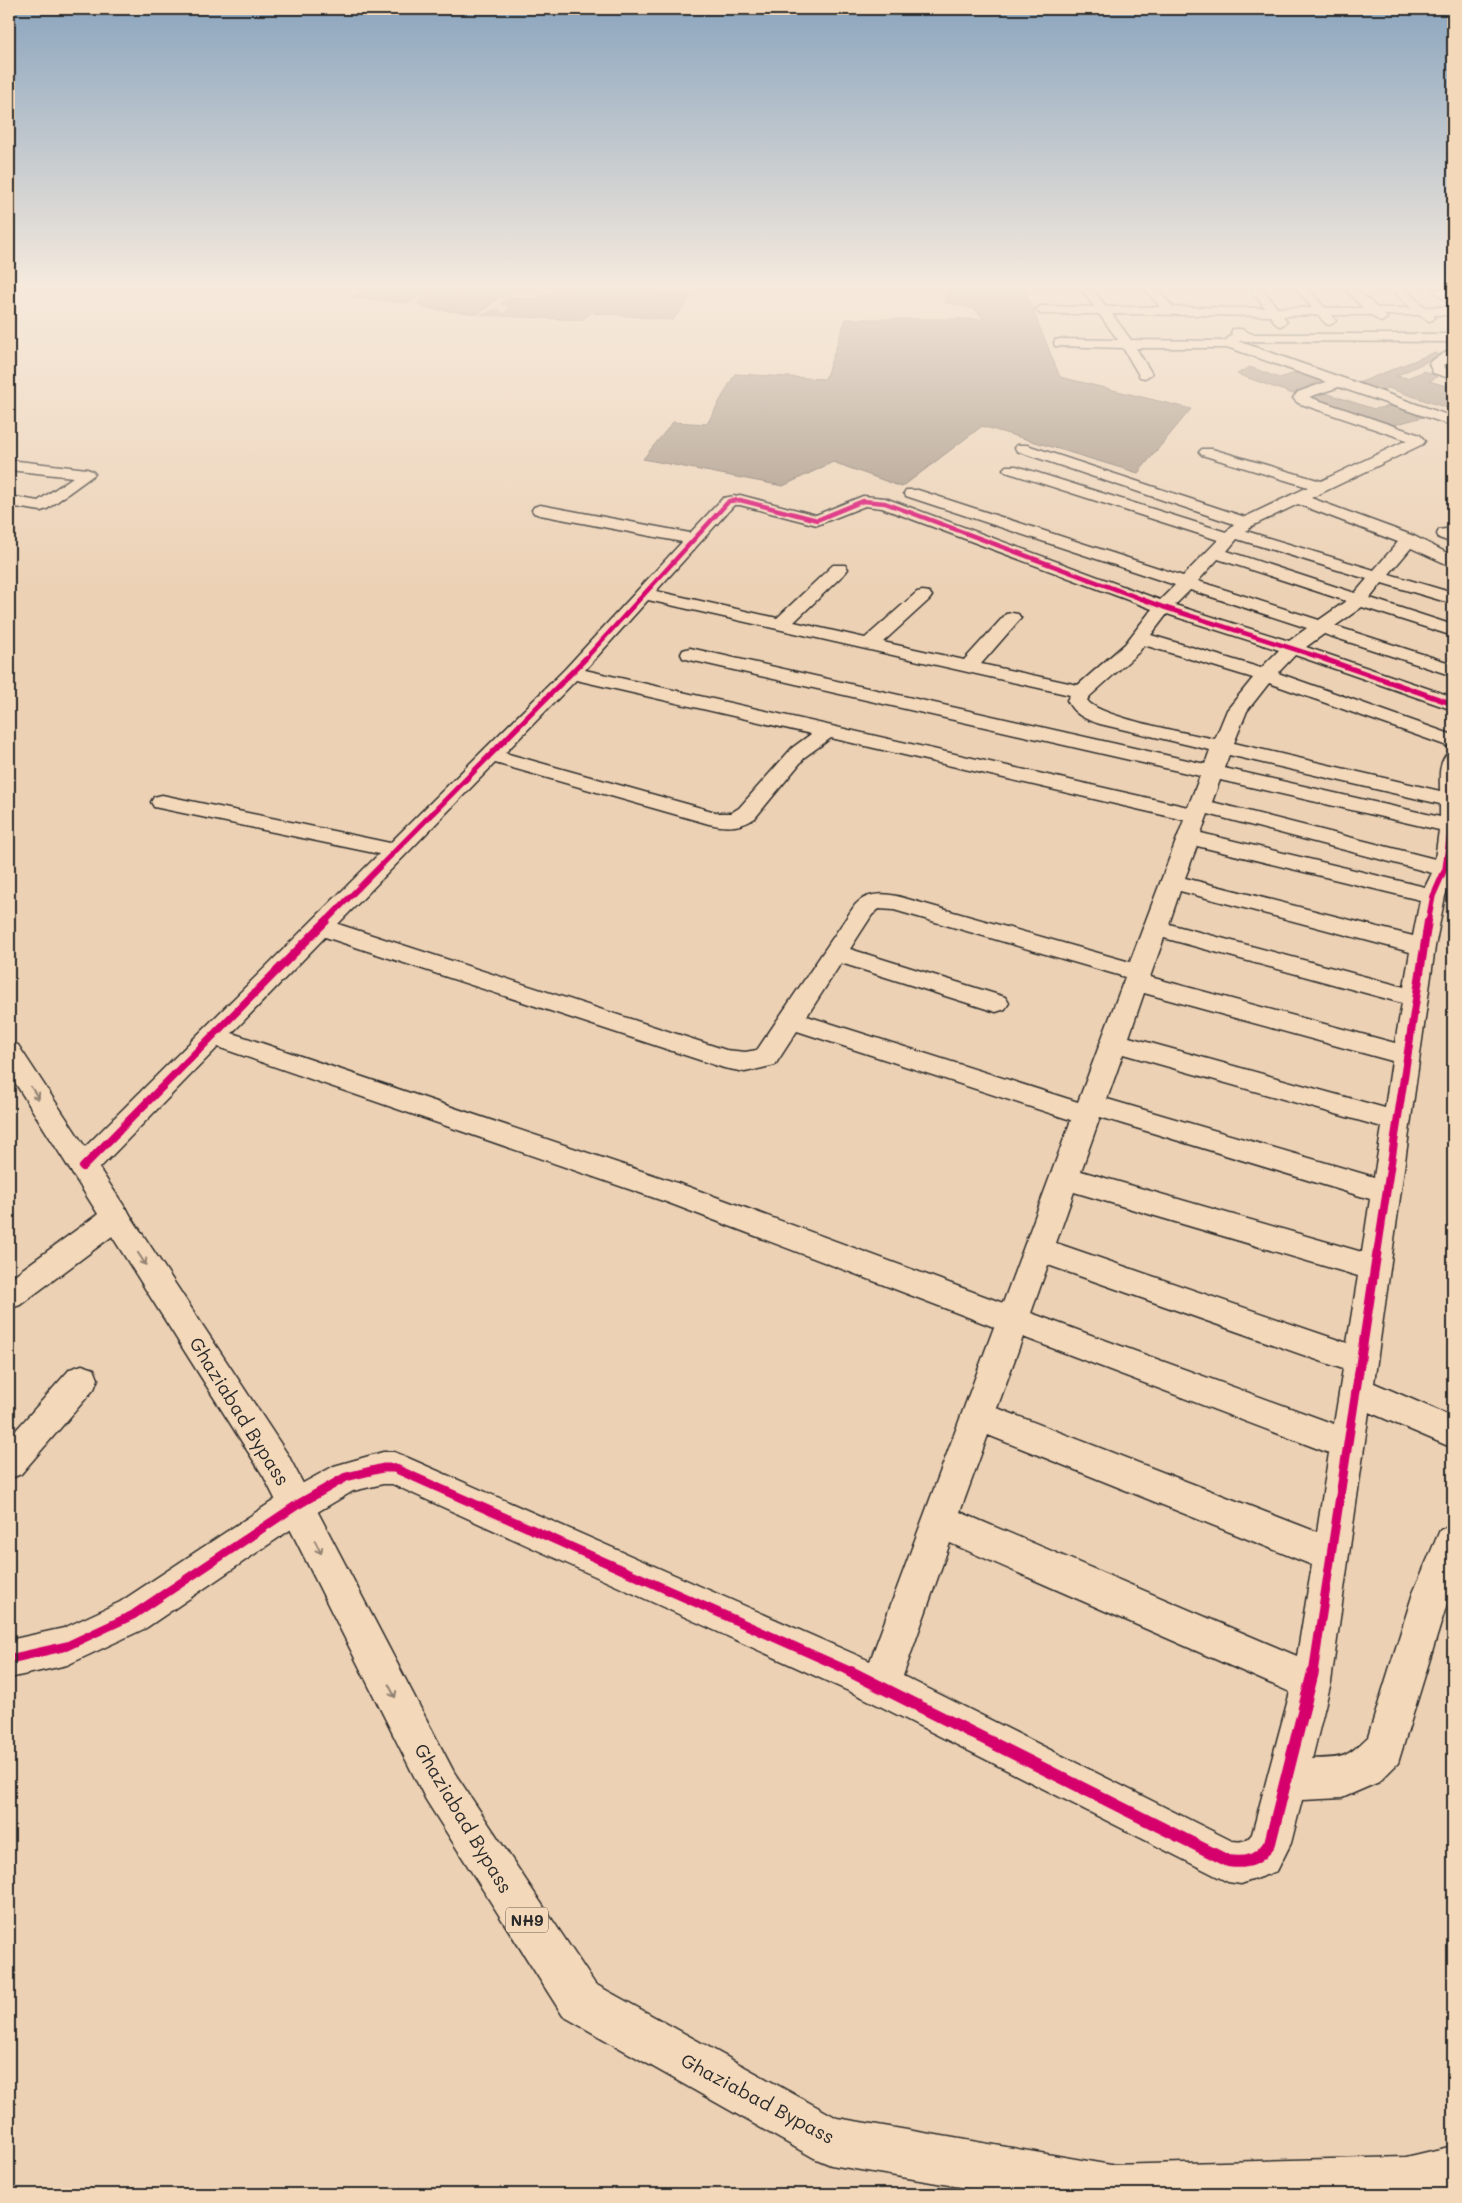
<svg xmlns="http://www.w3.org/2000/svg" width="1462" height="2203" viewBox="0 0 1462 2203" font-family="Mali,sans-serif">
  <rect width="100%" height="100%" fill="#ecd1b4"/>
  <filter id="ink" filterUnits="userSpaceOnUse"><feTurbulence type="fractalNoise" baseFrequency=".02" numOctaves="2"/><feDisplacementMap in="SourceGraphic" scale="10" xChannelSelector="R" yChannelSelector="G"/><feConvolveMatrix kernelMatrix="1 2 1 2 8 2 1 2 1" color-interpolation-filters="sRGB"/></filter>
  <g filter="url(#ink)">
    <!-- water -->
    <g fill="#a08f7e" stroke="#71675d">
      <path d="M366,289H431L407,303L352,297Z"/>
      <path d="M437,289H514L502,298L435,290Z"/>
      <path d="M556,289H621L582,320L481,315L498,309L504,314L510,307L501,304L510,296C534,301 535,301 556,289Z"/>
      <path d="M624,289H630L692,296L673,320L594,313Z"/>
      <path d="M947,289H1024L1060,377L1191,409L1138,473L982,426L902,487L833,462L783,486L643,459L673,422L707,424L735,374L825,379L846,319H984L974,309L944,302Z"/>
      <path d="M432,291L497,299L479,314L421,308L422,305L417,303Z"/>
      <path d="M1433,353L1441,355L1396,376L1407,378L1425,371L1437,377L1429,381L1446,386L1453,384V410L1388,388L1379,392L1356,384Z"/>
      <path d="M1250,367L1279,378L1299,372L1328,377L1293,394L1237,374Z"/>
      <path d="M1322,392L1374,409L1403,404L1430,415L1390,426L1300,401Z"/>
    </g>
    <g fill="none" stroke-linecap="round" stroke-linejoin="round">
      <defs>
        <g id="street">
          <path d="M1081,289H1093L1106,307H1160L1145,289H1157L1173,307L1265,308L1251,289H1263L1277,308H1312L1296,289H1308L1325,308H1363L1345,289H1357L1377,308H1411L1391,289H1404L1425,307H1453V315H1434L1435,317L1433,320L1429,321L1419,315H1385L1387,318L1381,322L1371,315H1332L1336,321L1330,325L1326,324L1318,315L1283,316L1287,322L1281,326L1277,325L1270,316L1112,314L1131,340L1225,341L1232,334L1231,332L1233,329H1241L1252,334H1453V342L1238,341L1453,417V426L1339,387L1309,397L1420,435L1425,441L1423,444L1311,498L1414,536L1453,556V567L1411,548L1389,574L1453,593V604L1382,583L1370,598L1453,625V636L1362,607L1335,626L1453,664V676L1324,634L1306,647L1453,697V710L1295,655L1278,673L1453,735V748L1269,683L1247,711L1234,743L1440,791C1440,778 1438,766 1446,755L1453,753V880L1445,896L1435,947L1374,1383L1453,1417V1448L1369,1412L1331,1682L1312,1759C1343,1758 1345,1759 1368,1737L1413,1593L1440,1530L1453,1525V1584L1398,1763L1379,1782L1342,1798L1302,1800L1291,1843L1277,1871L1241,1884L1228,1882L866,1699L392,1484H383L353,1491L309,1517L146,1628L67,1665L14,1677L9,1675V1637L14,1639L64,1628L120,1602L285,1493L334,1466L383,1452H394L406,1457L870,1661L994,1327L669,1203L218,1047L93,1175L83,1178L73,1175L69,1167L73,1159L379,854L154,807L151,802L154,797L162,795L390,843L565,669L682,542L540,515L534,513L532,510L534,507L540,505L690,533L723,498L740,495L816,515L863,496L885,498L1160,600L1175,585L906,496L904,493L906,490H918L1183,576L1218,540L1006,472L1003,469L1006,466H1016L1226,532L1234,524L1017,451L1015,448L1017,445H1027L1245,517L1308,487L1202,455L1199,452L1202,449H1212L1321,481L1407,440L1298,403L1293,398L1298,392L1326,382L1230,348H1136L1152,374L1145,378L1140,377L1123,348L1055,346L1054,343L1055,340L1060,339L1118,340L1099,314H1041L1035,310L1041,306L1094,307ZM1298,504L1398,542L1374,570L1246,531L1252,526ZM734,505H740L817,525L865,506L882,508L1152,609L1125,644L1078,685L981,664L1021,618L1018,614L1012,613L1006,614L964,660L883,642L929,600L932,596L929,592L923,591L917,592L865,638L794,622L845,573L848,569L845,565H833L777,618L656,591ZM1237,539L1367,579L1355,593L1227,551ZM1218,559L1346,601L1319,620L1198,581ZM1190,590L1307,628L1289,641L1175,605ZM648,600L1070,695L1067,700C1074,715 1085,719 1100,724L1210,750L1205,764L690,648L683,650L681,654L683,658L690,660L1200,776L1188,807L585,670ZM1167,614L1279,650L1261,668L1151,635ZM1144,645L1253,678L1227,710L1215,739C1192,734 1097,717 1087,700L1090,696L1139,652ZM576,680L811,734L792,748L739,808L731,813H719L505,753ZM831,738L1184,820L1130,962L904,898C887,893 868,891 855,905L757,1050L745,1052L726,1050L338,924L495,763L709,824C725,828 741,828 755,818L806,756ZM1229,755L1440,804V817L1224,768ZM1220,780L1439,830L1435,859L1212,802ZM1208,814L1432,873L1425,887L1201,833ZM1197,846L1420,900L1413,936L1185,878ZM1180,891L1410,952L1404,987L1169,924ZM879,909L894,910L1125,977L1078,1102L807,1016L841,963L996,1012L1005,1009L1009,1003L1005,997L850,949L872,915ZM325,937L724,1068L745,1072L775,1065L797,1031L1071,1120L1003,1303L689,1187L232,1033ZM1164,938L1402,1003L1395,1043L1150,977ZM1144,993L1392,1061L1385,1108L1129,1037ZM1123,1054L1382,1127L1374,1177L1107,1099ZM1100,1117L1370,1199L1362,1252L1081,1171ZM1074,1192L1358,1276L1347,1343L1056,1243ZM1048,1265L1343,1369L1334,1424L1031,1313ZM1023,1337L1329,1453L1317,1532L997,1408ZM988,1435L1312,1565L1297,1656L960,1512ZM950,1543L1290,1692L1252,1834C1246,1842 1241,1842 1232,1841L903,1676Z"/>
          <path d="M1432,289H1445L1453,295V305L1449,304Z"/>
          <path d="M1453,348V358L1443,365L1444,368L1453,371V379L1433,373L1429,364L1431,361Z"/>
          <path d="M9,460L87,469L92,471L95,474L47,509L41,511L9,506V496L38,501L73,477L9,470Z"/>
          <path d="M1445,529L1453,532V543L1439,538L1437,534L1439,530Z"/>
          <path d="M116,1205L127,1209L131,1217L127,1225L20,1305L9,1309V1279L105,1209Z"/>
          <path d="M82,1365L94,1369L98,1379L94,1389L21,1474L9,1479V1438L70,1369Z"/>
        </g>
        <path id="highway" d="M9,1043L18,1045L288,1455L454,1772L595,1984L837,2118L1111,2165L1406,2157L1453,2146V2194H1002L831,2165L814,2158L563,2016L426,1800L264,1477L9,1073Z"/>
      </defs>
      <!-- street casing -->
      <use href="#street" stroke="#2b2b2b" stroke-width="3"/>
      <!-- highway casing -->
      <use href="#highway" stroke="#2b2b2b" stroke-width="3"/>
      <!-- street -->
      <use href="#street" fill="#f4d8ba" fill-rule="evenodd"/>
      <!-- highway -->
      <use href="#highway" fill="#f4d8ba" fill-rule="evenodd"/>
      <defs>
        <path id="cycleway-far4" d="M584,660L729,501L740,500L817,520L863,501L885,503L1163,607L1328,660"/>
        <g id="cycleway-far3">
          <path d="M1324,659L1453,704"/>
          <path d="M325,922L585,659"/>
          <path d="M1428,922L1433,896L1445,869L1451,826L1450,769L1453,759"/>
        </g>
        <g id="cycleway-far2">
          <path d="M83,1167L326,921"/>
          <path d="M1377,1254L1428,921"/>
        </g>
        <g id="cycleway-far1">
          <path d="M9,1656L14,1658L67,1646L133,1615L297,1505L346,1477L383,1468H394L854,1673"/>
          <path d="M1313,1673L1377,1253"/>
        </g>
        <path id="cycleway" d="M851,1672L1228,1861C1248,1864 1259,1860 1270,1843L1313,1672"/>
      </defs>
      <!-- cycleway-far4 casing -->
      <use href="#cycleway-far4" stroke="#f4d8ba" stroke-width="6"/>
      <!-- cycleway-far3 casing -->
      <use href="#cycleway-far3" stroke="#f4d8ba" stroke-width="8"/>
      <!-- cycleway-far2 casing -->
      <use href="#cycleway-far2" stroke="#f4d8ba" stroke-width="11"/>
      <!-- cycleway-far1 casing -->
      <use href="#cycleway-far1" stroke="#f4d8ba" stroke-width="12"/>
      <!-- cycleway casing -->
      <use href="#cycleway" stroke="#f4d8ba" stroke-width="15"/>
      <!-- cycleway-far4 -->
      <use href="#cycleway-far4" stroke="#d6006c" stroke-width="4.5"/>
      <!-- cycleway-far3 -->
      <use href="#cycleway-far3" stroke="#d6006c" stroke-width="5.5"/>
      <!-- cycleway-far2 -->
      <use href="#cycleway-far2" stroke="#d6006c" stroke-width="8"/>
      <!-- cycleway-far1 -->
      <use href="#cycleway-far1" stroke="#d6006c" stroke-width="9"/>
      <!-- cycleway -->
      <use href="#cycleway" stroke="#d6006c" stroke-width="12"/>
    </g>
    <!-- one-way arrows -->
    <defs><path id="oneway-shaft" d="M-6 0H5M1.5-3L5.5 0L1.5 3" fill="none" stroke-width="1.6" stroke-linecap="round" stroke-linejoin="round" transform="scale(1.25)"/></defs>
    <g stroke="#908272">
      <use href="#oneway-shaft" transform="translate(35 1093) rotate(57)"/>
      <use href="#oneway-shaft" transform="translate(142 1259) rotate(57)"/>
      <use href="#oneway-shaft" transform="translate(318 1547) rotate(63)"/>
      <use href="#oneway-shaft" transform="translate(392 1691) rotate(63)"/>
    </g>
  </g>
  <!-- sky -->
  <linearGradient id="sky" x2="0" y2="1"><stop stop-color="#8ba5be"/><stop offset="0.48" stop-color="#f6eadd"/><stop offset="1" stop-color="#f6eadd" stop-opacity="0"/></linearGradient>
  <rect width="1462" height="597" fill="url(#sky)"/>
  <g text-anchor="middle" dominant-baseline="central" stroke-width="4" stroke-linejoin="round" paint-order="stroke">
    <!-- shield labels -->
    <rect fill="#f4d8ba" stroke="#675f56" stroke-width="1" x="506" y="1907.5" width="42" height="25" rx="4"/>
    <g font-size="15" font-weight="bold" fill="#2b2b2b">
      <text x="527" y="1920">NH9</text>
    </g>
    <!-- near-street labels -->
    <g font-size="19" fill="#2b2b2b" stroke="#f4d8ba">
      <text transform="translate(240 1411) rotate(58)">Ghaziabad Bypass</text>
      <text transform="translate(464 1818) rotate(59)">Ghaziabad Bypass</text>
      <text transform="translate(758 2098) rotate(28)">Ghaziabad Bypass</text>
    </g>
  </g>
  <!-- margin -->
  <rect width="1462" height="2203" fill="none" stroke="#f4d8ba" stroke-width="30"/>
  <rect x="15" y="15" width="1432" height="2173" fill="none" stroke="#2b2b2b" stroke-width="2" filter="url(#ink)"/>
</svg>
